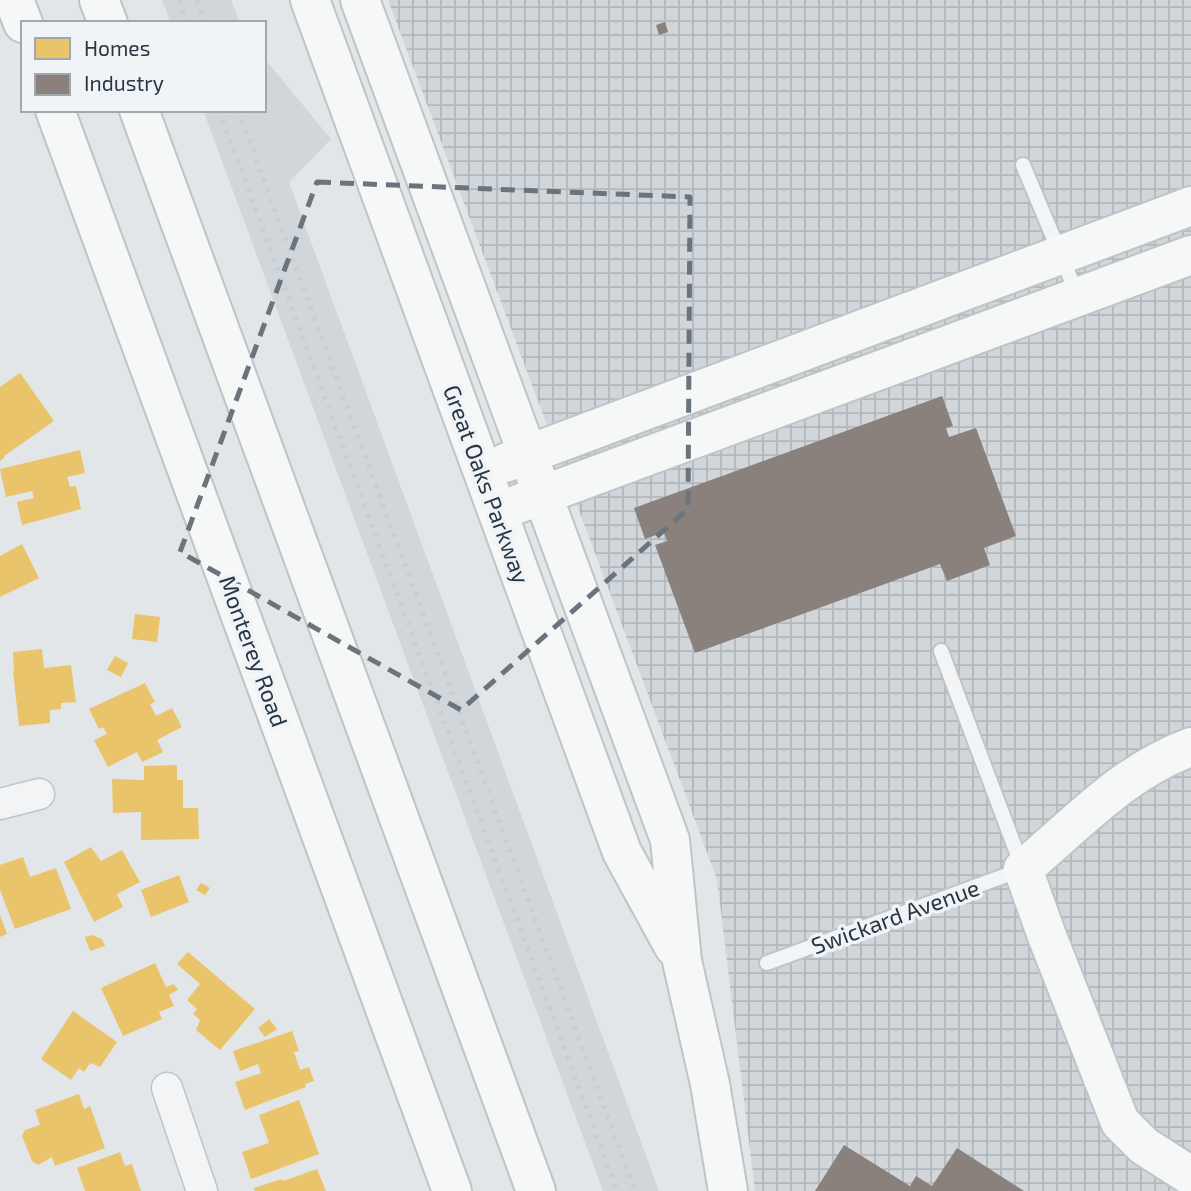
<svg xmlns="http://www.w3.org/2000/svg" width="1191" height="1191" viewBox="0 0 1191 1191" font-family="'Exo 2',sans-serif">
  <defs>
    <pattern id="industrial-grid" width="8" height="8" patternUnits="userSpaceOnUse" patternTransform="scale(1.75)"><rect width="8" height="8" fill="#d1d6db"/><path d="M0 4h8M4 0v8" fill="none" stroke="#b3b8bd"/></pattern>
  </defs>
  <rect width="100%" height="100%" fill="#e3e6e8"/>
  <!-- built -->
  <g fill="#d1d6db">
    <path d="M162,0H231L240,23H171Z"/>
    <path d="M264,58L331,139L289,182L659,1191H603L203,110H264Z"/>
  </g>
  <!-- industrial -->
  <path fill="url(#industrial-grid)" d="M388,0H1191V1191H755L717,879Z"/>
  <!-- homes -->
  <g fill="#e9c46a">
    <path d="M20,373L54,421L4,456L5,457L0,461V387Z"/>
    <path d="M80,450L85,473L67,477L70,487L76,486L81,509L22,525L17,502L34,498L32,491L6,497L0,469Z"/>
    <path d="M22,544L39,578L0,597V556Z"/>
    <path d="M135,614L160,617L157,642L132,639Z"/>
    <path d="M42,649L44,668L71,665L76,702L61,703V709L50,710V723L19,726L13,671H14L13,652Z"/>
    <path d="M115,656L128,663L121,677L107,670Z"/>
    <path d="M145,683L155,702L150,704L156,716L172,708L182,727L157,740L163,752L142,762L137,752L108,767L94,740L107,734L103,727L99,729L89,709Z"/>
    <path d="M177,765V780H183V808H198L199,839L141,840V812L113,813L112,779L144,780V766Z"/>
    <path d="M91,847L101,861L122,850L140,882L117,894L123,907L94,922L64,862Z"/>
    <path d="M23,857L30,877L56,868L71,909L15,929L0,890V865Z"/>
    <path d="M179,875L189,902L151,917L141,890Z"/>
    <path d="M201,883L210,888L205,895L196,890Z"/>
    <path d="M0,915L7,934L0,937Z"/>
    <path d="M92,935L102,939L105,946L90,951L85,937Z"/>
    <path d="M188,952L255,1009L220,1050L196,1030L200,1020L193,1014L197,1009L187,1000L200,984L177,964Z"/>
    <path d="M155,963L166,987L174,984L178,990L169,995L174,1006L159,1012L162,1019L123,1036L101,988Z"/>
    <path d="M73,1011L117,1042L100,1067L90,1063L84,1072L79,1068L71,1080L41,1059Z"/>
    <path d="M269,1019L277,1029L265,1037L258,1028Z"/>
    <path d="M292,1031L299,1051L294,1052L300,1070L309,1067L314,1081L305,1084L306,1087L245,1110L235,1082L261,1073L258,1064L240,1071L233,1051Z"/>
    <path d="M79,1094L84,1109L90,1106L105,1148L55,1166L52,1157L38,1165L32,1161L22,1136L25,1130L40,1125L35,1110Z"/>
    <path d="M299,1100L319,1154L251,1179L242,1152L269,1143L259,1115Z"/>
    <path d="M120,1152L125,1166L132,1164L141,1191H85L77,1168Z"/>
    <path d="M317,1169L326,1191H255L254,1188L282,1179L283,1181Z"/>
  </g>
  <!-- industry -->
  <g fill="#8a817c">
    <path d="M665,22L668,32L659,35L656,25Z"/>
    <path d="M942,396L953,426L946,428L949,437L976,428L1016,536L984,548L990,565L947,581L940,564L695,653L655,545L667,541L664,532L645,539L634,508Z"/>
    <path d="M844,1145L910,1186L916,1176L932,1186L957,1148L1024,1191H815Z"/>
  </g>
  <g fill="none" stroke-linecap="round" stroke-linejoin="round">
    <defs>
      <g id="lane">
        <path d="M1023,165L1077,294"/>
        <path d="M767,963L1023,869L941,651"/>
      </g>
      <g id="street">
        <path d="M0,804L39,794"/>
        <path d="M167,1088L202,1191"/>
      </g>
      <g id="secondary">
        <path d="M310,0L622,852L674,947"/>
        <path d="M360,0L670,840L682,961L710,1084L728,1191"/>
        <path d="M505,463L1191,206"/>
        <path d="M518,504L1191,255"/>
        <path d="M1191,747C1123,772 1078,823 1023,869L1047,936L1120,1122L1144,1146L1191,1176"/>
      </g>
      <g id="primary">
        <path d="M14,0L23,23"/>
        <path d="M99,0L108,23"/>
        <path d="M55,110L452,1191"/>
        <path d="M139,110L536,1191"/>
      </g>
    </defs>
    <!-- lane casing -->
    <use href="#lane" stroke="#c1c4c6" stroke-width="18"/>
    <!-- street casing -->
    <use href="#street" stroke="#c1c4c6" stroke-width="33"/>
    <!-- secondary casing -->
    <use href="#secondary" stroke="#c1c4c6" stroke-width="42"/>
    <!-- primary casing -->
    <use href="#primary" stroke="#bec3c6" stroke-width="42"/>
    <!-- lane -->
    <use href="#lane" stroke="#f2f4f5" stroke-width="14"/>
    <!-- street -->
    <use href="#street" stroke="#f2f4f5" stroke-width="30"/>
    <!-- secondary -->
    <use href="#secondary" stroke="#f6f7f7" stroke-width="38"/>
    <!-- primary -->
    <use href="#primary" stroke="#f6f7f7" stroke-width="38"/>
    <!-- rail -->
    <g stroke="#cbced0" stroke-width="5" stroke-dasharray="3.5 7" stroke-linecap="butt">
      <path d="M179,0L187,23"/>
      <path d="M197,0L205,23"/>
      <path d="M219,110L617,1191"/>
      <path d="M238,110L635,1191"/>
    </g>
  </g>
  <!-- marked area -->
  <path fill="none" stroke="#69747d" stroke-width="5" stroke-dasharray="14 9" stroke-linejoin="round" d="M317,182L690,197L688,509L461,710L180,552Z"/>
  <g text-anchor="middle" dominant-baseline="central" stroke-width="7" stroke-linejoin="round" paint-order="stroke">
    <!-- street labels -->
    <g font-size="23" fill="#283643" stroke="#f0f4f7">
      <text transform="translate(487 484) rotate(70)">Great Oaks Parkway</text>
      <text transform="translate(254 651) rotate(70)">Monterey Road</text>
      <text transform="translate(895 916) rotate(-20)">Swickard Avenue</text>
    </g>
  </g>
  <!-- legend -->
  <rect x="21" y="21" width="245" height="91" fill="#f0f4f7" stroke="#a0a8af" stroke-width="2"/>
  <rect x="35" y="38" width="35" height="21" fill="#e9c46a" stroke="#a0a8af" stroke-width="2"/>
  <text x="84" y="56" font-size="21" fill="#283643">Homes</text>
  <rect x="35" y="74" width="35" height="21" fill="#8a817c" stroke="#a0a8af" stroke-width="2"/>
  <text x="84" y="91" font-size="21" fill="#283643">Industry</text>
</svg>
